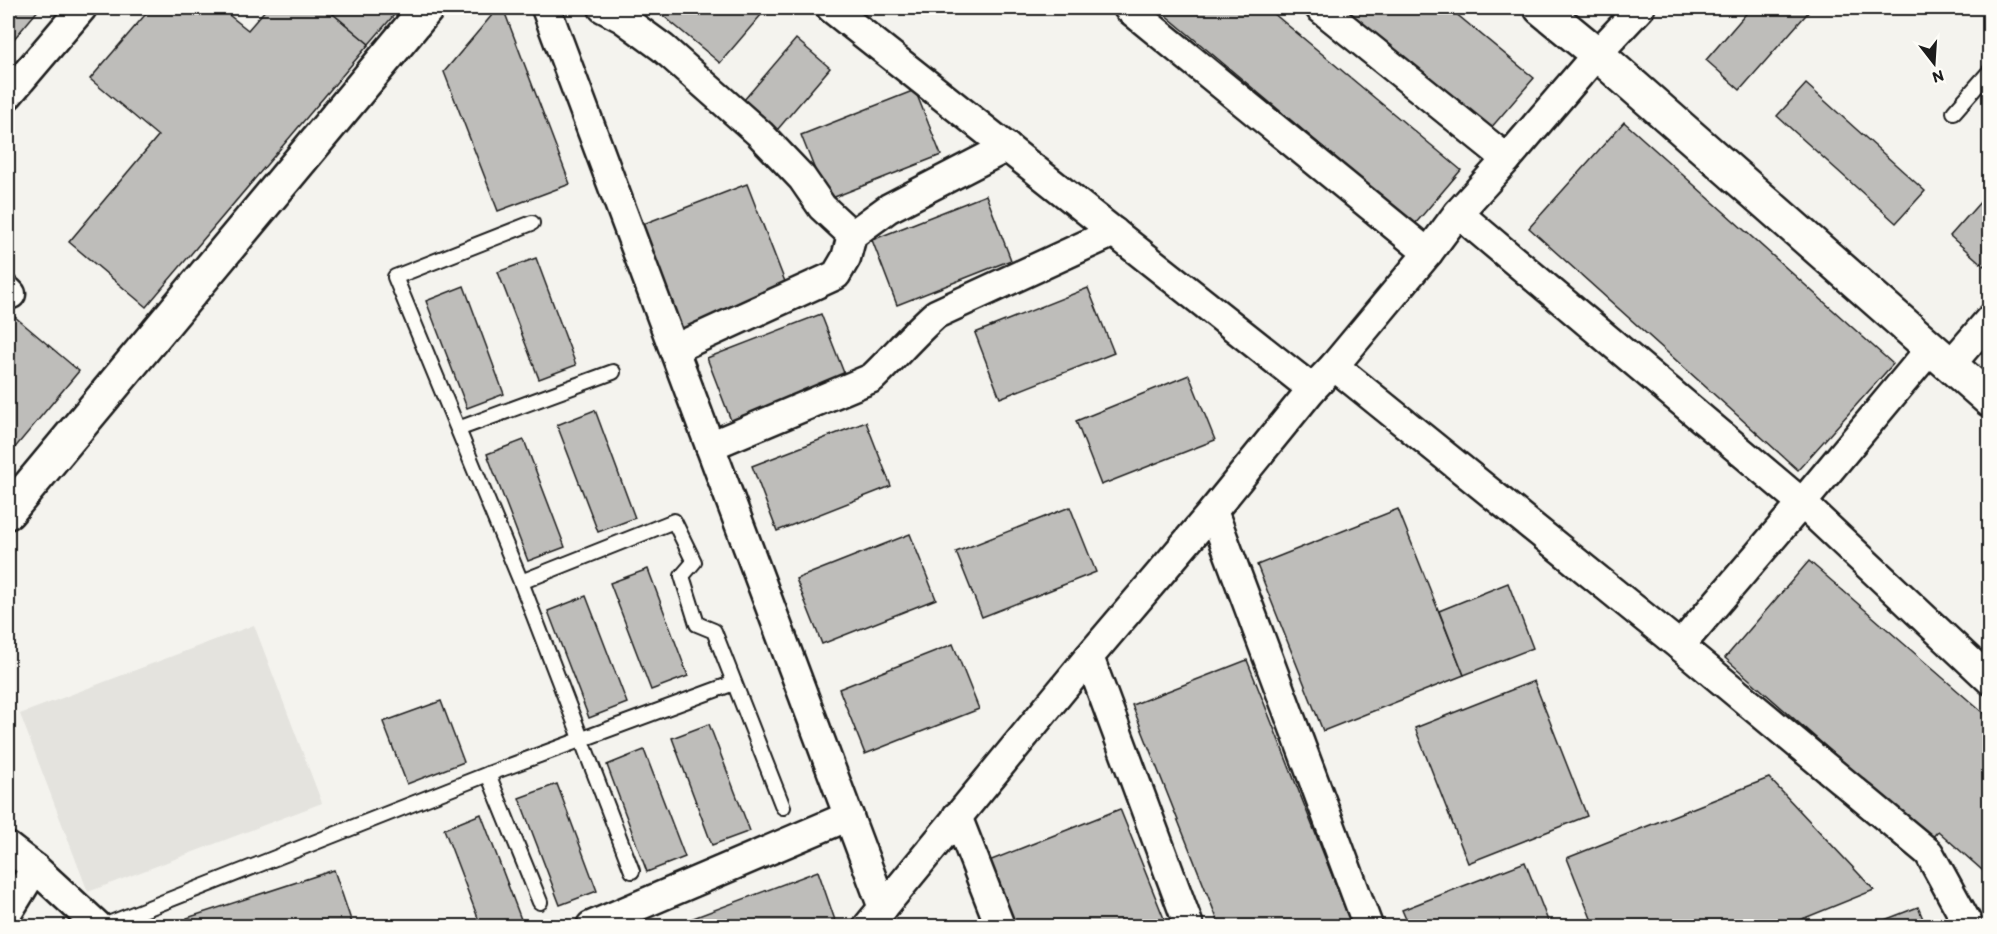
<svg xmlns="http://www.w3.org/2000/svg" width="1997" height="934" viewBox="0 0 1997 934" font-family="Itim,sans-serif">
  <rect width="100%" height="100%" fill="#f4f3ee"/>
  <filter id="ink" filterUnits="userSpaceOnUse"><feTurbulence type="fractalNoise" baseFrequency=".0167" numOctaves="2"/><feDisplacementMap in="SourceGraphic" scale="12" xChannelSelector="R" yChannelSelector="G"/><feConvolveMatrix kernelMatrix="1 2 1 2 8 2 1 2 1" color-interpolation-filters="sRGB"/></filter>
  <g filter="url(#ink)">
    <!-- built -->
    <path fill="#e4e3de" d="M254,625L322,803L88,892L20,714Z"/>
    <!-- building -->
    <g fill="#bebdba" stroke="#1c1c1c" stroke-width="1.5">
      <path d="M8,8H40L8,46Z"/>
      <path d="M151,8H220L248,30L267,8H326L369,44L146,307L69,242L158,136L90,79Z"/>
      <path d="M326,8H400L369,44Z"/>
      <path d="M498,8H503L570,184L498,211L444,72Z"/>
      <path d="M654,8H767L720,63Z"/>
      <path d="M1157,8H1267L1461,170L1415,224Z"/>
      <path d="M1331,8H1449L1534,78L1484,136Z"/>
      <path d="M1751,8H1812L1740,90L1706,60Z"/>
      <path d="M796,39L830,68L772,136L738,107Z"/>
      <path d="M1806,84L1925,191L1896,223L1777,116Z"/>
      <path d="M915,90L941,155L827,200L801,135Z"/>
      <path d="M1624,122L1893,364L1798,470L1529,228Z"/>
      <path d="M747,184L789,292L676,337L633,228Z"/>
      <path d="M1990,191V260L1984,266L1950,236Z"/>
      <path d="M986,195L1011,260L897,305L872,240Z"/>
      <path d="M536,258L576,365L539,379L498,272Z"/>
      <path d="M464,286L504,394L467,408L426,301Z"/>
      <path d="M1088,288L1114,353L1000,398L975,333Z"/>
      <path d="M8,311L79,371L8,456Z"/>
      <path d="M821,314L846,378L732,423L707,358Z"/>
      <path d="M1189,375L1215,440L1101,485L1076,421Z"/>
      <path d="M595,410L635,518L598,532L557,425Z"/>
      <path d="M866,422L891,486L777,531L752,466Z"/>
      <path d="M524,440L565,547L528,561L487,454Z"/>
      <path d="M1070,507L1096,572L982,617L956,552Z"/>
      <path d="M1398,509L1464,675L1323,731L1257,565Z"/>
      <path d="M910,534L936,599L822,644L796,579Z"/>
      <path d="M1809,561L1990,719V877L1938,831L1931,839L1725,658Z"/>
      <path d="M648,569L688,676L651,690L610,583Z"/>
      <path d="M1508,583L1533,648L1464,675L1439,611Z"/>
      <path d="M586,596L627,703L589,718L548,611Z"/>
      <path d="M953,644L979,709L865,754L839,689Z"/>
      <path d="M1247,660L1352,926H1220L1132,705Z"/>
      <path d="M1534,681L1587,816L1468,863L1415,728Z"/>
      <path d="M441,701L464,762L407,784L383,722Z"/>
      <path d="M709,724L750,831L712,845L672,738Z"/>
      <path d="M644,750L685,857L647,872L607,765Z"/>
      <path d="M1769,778L1874,890L1785,926H1594L1567,858Z"/>
      <path d="M557,784L597,891L560,905L519,798Z"/>
      <path d="M1120,809L1167,926H1009L984,863Z"/>
      <path d="M481,814L522,922L509,926H481L444,829Z"/>
      <path d="M1525,862L1550,926H1409L1402,910Z"/>
      <path d="M334,870L353,926H190L187,918Z"/>
      <path d="M818,871L837,926H672Z"/>
      <path d="M1918,907L1926,926H1869Z"/>
    </g>
    <g fill="none" stroke-linecap="round" stroke-linejoin="round">
      <defs>
        <g id="lane">
          <path d="M1954,112L1990,71"/>
          <path d="M458,429L613,372"/>
          <path d="M521,582L395,277L532,223"/>
          <path d="M488,774L540,902"/>
          <path d="M632,871L521,582L674,521L694,562L682,576L697,624L714,631L783,807"/>
          <path d="M103,926L488,774L734,683"/>
        </g>
        <g id="street">
          <path d="M546,8L883,908"/>
          <path d="M603,8L622,18L663,48L760,134L802,178L822,207L852,235"/>
          <path d="M831,8L1312,389"/>
          <path d="M1128,8L1428,253"/>
          <path d="M1320,8L1507,159"/>
          <path d="M8,95L82,8"/>
          <path d="M1458,213L1802,503L1990,680"/>
          <path d="M8,291L11,294"/>
          <path d="M674,349L836,275L846,258L852,235L889,208L1007,147"/>
          <path d="M1951,364L1990,319"/>
          <path d="M1334,366L1680,646L1929,853L1969,926"/>
          <path d="M710,446L872,378C894,357 913,334 936,314L1114,232"/>
          <path d="M1213,511L1368,926"/>
          <path d="M1680,646L1802,503L1931,348"/>
          <path d="M1089,657L1189,926"/>
          <path d="M957,816L1000,926"/>
          <path d="M8,847L35,868L98,926"/>
          <path d="M8,912L35,868"/>
          <path d="M591,926L849,816"/>
          <path d="M868,926L1089,657L1213,511L1312,389L1334,366L1428,253L1458,213L1507,159L1597,54L1640,8"/>
        </g>
        <g id="secondary">
          <path d="M1541,8L1597,54L1990,400"/>
          <path d="M8,512L427,8"/>
        </g>
      </defs>
      <!-- lane casing -->
      <use href="#lane" stroke="#1c1c1c" stroke-width="18"/>
      <!-- street casing -->
      <use href="#street" stroke="#1c1c1c" stroke-width="33"/>
      <!-- secondary casing -->
      <use href="#secondary" stroke="#1c1c1c" stroke-width="38"/>
      <!-- lane -->
      <use href="#lane" stroke="#fdfcf7" stroke-width="14"/>
      <!-- street -->
      <use href="#street" stroke="#fdfcf7" stroke-width="28"/>
      <!-- secondary -->
      <use href="#secondary" stroke="#fdfcf7" stroke-width="33"/>
    </g>
  </g>
  <!-- margin -->
  <rect width="1997" height="934" fill="none" stroke="#fdfcf7" stroke-width="30"/>
  <rect x="15" y="15" width="1967" height="904" fill="none" stroke="#1c1c1c" stroke-width="2" filter="url(#ink)"/>
  <!-- north arrow -->
  <g transform="translate(1934 63) rotate(163)" stroke="#fdfcf7" stroke-width="4.5" paint-order="stroke">
  <path d="M0-4.5L10 22L0 15L-10 22Z" fill="#1c1c1c"/>
  <text y="-9" font-size="16" font-weight="bold" text-anchor="middle" fill="#1c1c1c">N</text>
  </g>
</svg>
